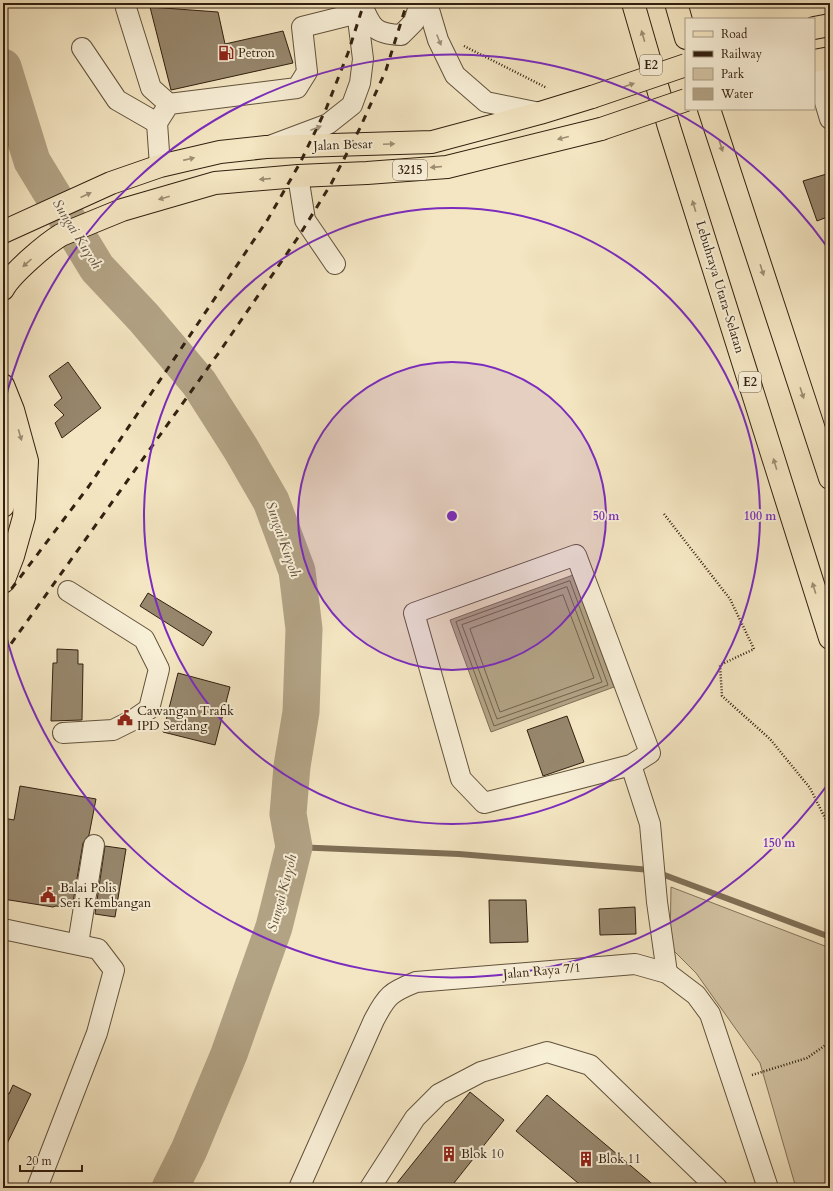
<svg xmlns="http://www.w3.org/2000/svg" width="833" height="1191" viewBox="0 0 833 1191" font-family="Cardo,serif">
  <rect width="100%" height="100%" fill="#f4e6c2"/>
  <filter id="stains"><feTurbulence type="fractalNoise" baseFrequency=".005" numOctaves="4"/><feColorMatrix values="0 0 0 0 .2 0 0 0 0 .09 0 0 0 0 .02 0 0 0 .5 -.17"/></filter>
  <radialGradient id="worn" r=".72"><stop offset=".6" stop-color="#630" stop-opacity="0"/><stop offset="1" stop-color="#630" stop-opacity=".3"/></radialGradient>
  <!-- green -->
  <path fill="#d3c4a4" stroke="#82725a" d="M671,887L830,948V1188H796L760,1063L696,973L670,947Z"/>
  <!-- water -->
  <path fill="#b2a385" stroke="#7f6f56" d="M573,575L614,687L491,732L450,620Z"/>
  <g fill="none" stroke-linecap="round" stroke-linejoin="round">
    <!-- shore -->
    <g stroke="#72624a" stroke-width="1">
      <path d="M570,581L608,685L494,726L456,622Z"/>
      <path d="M567,587L602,682L497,719L462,625Z"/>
      <path d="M563,595L594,678L500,712L470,629Z"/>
    </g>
    <!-- stream -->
    <path stroke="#7f6f56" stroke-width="6" d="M294,847L459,854L651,870L830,937"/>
    <!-- river -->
    <path stroke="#b2a385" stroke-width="37" d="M3,67L32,161L97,268L144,318L199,383L241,449L271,501L297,571L304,629L301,712L292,766L288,814L294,847L274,927L229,1054L189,1150L170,1188"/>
  </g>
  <!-- building -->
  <g fill="#97876d" stroke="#322010">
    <path d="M150,7L218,12L225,44L283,31L293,63L171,90Z"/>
    <path d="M830,173V216L817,221L803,181Z"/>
    <path d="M68,362L101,408L62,438L55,423L64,415L54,405L62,398L49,376Z"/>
    <path d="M148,593L212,632L203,646L140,606Z"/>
    <path d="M57,649L78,650V664H83L82,720L51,721L53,663H57Z"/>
    <path d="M178,673L230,687L215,745L163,732Z"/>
    <path d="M567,716L584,762L543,776L527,730Z"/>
    <path d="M20,786L96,799L89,835L83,843L72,908L56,906L53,907L3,899V818L14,820Z"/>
    <path d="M105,846L126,849L115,917L95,914Z"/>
    <path d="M489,900H526L528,942L490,943Z"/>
    <path d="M635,907L636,934L600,935L599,909Z"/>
    <path d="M13,1085L31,1094L3,1152V1092L9,1094Z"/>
    <path d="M470,1092L504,1120L450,1188H393Z"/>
    <path d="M547,1095L657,1188H584L516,1131Z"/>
  </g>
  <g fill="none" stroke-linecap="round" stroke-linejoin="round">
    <defs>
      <g id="minor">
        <path d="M361,3C371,27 374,34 401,35L414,22L420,3"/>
        <path d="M427,3L438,40L455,75L486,102L540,113"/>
        <path d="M126,8L151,88L169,104"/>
        <path d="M82,48L117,100L157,123"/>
        <path d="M814,65L830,119"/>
        <path d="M272,145L328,124L352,105L360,83L363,59L356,3"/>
        <path d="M160,166L157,123L169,104L297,88L307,72L302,27L358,13"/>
        <path d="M298,176L305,220L335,264"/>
        <path d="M63,733L113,730L133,720L149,709L159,669L144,639L68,591"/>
        <path d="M631,765L484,803L461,779L414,613L576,555L650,753L631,765L650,824L657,902L667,973"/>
        <path d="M3,929L98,949L114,970L97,1033L37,1188"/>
        <path d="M78,944L94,845"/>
        <path d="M299,1188L374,1020C387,995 391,992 416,982L635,964L667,973L696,995L710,1014L768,1188"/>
        <path d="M370,1188L415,1118L439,1094L481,1072L547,1052L590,1065L717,1188"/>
      </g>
      <g id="major">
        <path d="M814,28L830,25"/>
        <path d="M814,61L830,58"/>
        <path d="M3,232L111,183L160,166L220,152L266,147L432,142L540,113L592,97"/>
        <path d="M3,289C11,274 46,244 61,235L122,210L215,183L298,176L367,173L447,167L601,129"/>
        <path d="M3,385L13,410L27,461L24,517L13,556L3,582"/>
        <path d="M3,440C6,462 9,483 3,506"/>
      </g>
      <g id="highway">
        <path d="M633,3L669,127L830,638"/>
        <path d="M676,3L686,38"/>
        <path d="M709,109L830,478"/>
      </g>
    </defs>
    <!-- minor casing -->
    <use href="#minor" stroke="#62523c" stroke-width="22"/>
    <!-- major casing -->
    <use href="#major" stroke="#322010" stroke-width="24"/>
    <!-- highway casing -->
    <use href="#highway" stroke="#322010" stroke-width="24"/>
    <!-- path -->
    <g stroke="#322010" stroke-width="2.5" stroke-dasharray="1 2" stroke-linecap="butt">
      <path d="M464,46L547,88"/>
      <path d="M664,514L730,599L754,649L720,665L722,696L770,739L810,788L830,828"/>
      <path d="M752,1075L807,1058L830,1042"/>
    </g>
    <!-- minor -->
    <use href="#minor" stroke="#f8efd7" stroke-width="20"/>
    <!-- major -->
    <use href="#major" stroke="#f4e6c2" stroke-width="22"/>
    <!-- highway -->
    <use href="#highway" stroke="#f4e6c2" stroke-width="22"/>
    <!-- rail -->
    <g stroke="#322010" stroke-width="3" stroke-dasharray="7 7" stroke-linecap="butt">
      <path d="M3,600L89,486L268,219L300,163L326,109L348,53L364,3"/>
      <path d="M3,655L220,351L299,236L331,184L360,128L386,70L407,3"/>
    </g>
    <defs>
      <g id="major-bridge">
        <path d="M592,97L686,65"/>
        <path d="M601,129L686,100"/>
      </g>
    </defs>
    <!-- major-bridge casing -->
    <use href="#major-bridge" stroke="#322010" stroke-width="24" stroke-linecap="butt"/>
    <!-- major-bridge -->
    <use href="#major-bridge" stroke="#f4e6c2" stroke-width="22"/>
  </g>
  <!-- one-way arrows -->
  <defs><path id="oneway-solid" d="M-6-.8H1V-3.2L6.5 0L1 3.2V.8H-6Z"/></defs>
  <g fill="#9d8d72">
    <use href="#oneway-solid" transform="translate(643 36) rotate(-106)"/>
    <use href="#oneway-solid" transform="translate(629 85) rotate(-19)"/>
    <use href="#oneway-solid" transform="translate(563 138) rotate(166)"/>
    <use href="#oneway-solid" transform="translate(389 144) rotate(-2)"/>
    <use href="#oneway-solid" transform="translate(721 146) rotate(72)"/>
    <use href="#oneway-solid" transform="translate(189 159) rotate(-13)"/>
    <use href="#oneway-solid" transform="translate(436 167) rotate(175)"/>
    <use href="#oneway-solid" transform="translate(265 179) rotate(175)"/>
    <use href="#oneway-solid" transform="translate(86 195) rotate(-24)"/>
    <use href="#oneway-solid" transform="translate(164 198) rotate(164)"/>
    <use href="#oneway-solid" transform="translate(694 206) rotate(-107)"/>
    <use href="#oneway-solid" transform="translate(27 263) rotate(138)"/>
    <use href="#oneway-solid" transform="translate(762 270) rotate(72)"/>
    <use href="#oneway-solid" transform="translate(802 393) rotate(72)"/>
    <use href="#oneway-solid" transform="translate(20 435) rotate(74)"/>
    <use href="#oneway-solid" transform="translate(775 464) rotate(-107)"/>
    <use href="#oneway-solid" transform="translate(814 588) rotate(-107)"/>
  </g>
  <g fill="#9f927d">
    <use href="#oneway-solid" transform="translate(439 40) rotate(68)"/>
    <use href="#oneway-solid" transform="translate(316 128) rotate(-21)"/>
  </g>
  <!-- distance rings -->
  <circle cx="452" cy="516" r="154" fill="#7b2cbf" fill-opacity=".12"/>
  <g fill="none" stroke="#7b2cbf" stroke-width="2">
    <circle cx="452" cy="516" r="154"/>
    <circle cx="452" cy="516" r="308"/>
    <path d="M828 784A462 462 0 0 1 4 628M4 404A462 462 0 0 1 828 248"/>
  </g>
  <!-- icons -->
  <defs>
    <symbol id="fuel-bare" viewBox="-9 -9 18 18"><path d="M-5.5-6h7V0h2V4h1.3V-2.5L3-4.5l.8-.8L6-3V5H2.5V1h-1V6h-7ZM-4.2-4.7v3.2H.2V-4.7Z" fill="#8f2418" stroke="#f8efd7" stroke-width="2.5" paint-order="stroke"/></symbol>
    <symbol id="civic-bare" viewBox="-9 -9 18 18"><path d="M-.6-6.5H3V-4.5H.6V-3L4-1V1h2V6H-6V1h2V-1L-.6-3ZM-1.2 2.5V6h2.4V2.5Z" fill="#8f2418" stroke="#f8efd7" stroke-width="2.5" paint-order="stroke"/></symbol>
    <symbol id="building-bare" viewBox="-9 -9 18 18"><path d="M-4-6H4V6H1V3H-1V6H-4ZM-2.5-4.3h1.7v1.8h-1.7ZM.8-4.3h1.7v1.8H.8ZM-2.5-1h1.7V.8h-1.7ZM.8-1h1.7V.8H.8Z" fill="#8f2418" stroke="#f8efd7" stroke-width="2.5" paint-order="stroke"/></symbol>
  </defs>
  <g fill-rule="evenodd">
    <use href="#fuel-bare" x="215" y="42" width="22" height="22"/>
    <use href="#civic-bare" x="114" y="707" width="22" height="22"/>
    <use href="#civic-bare" x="37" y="884" width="22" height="22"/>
    <use href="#building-bare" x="438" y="1143" width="22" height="22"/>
    <use href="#building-bare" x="575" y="1148" width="22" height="22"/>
  </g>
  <g text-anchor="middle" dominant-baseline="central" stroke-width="4" stroke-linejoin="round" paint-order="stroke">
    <!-- shield labels -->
    <g fill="#f8efd7" stroke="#6d5e4c" stroke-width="1">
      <rect x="640" y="55" width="22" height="20" rx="3"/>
      <rect x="393" y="160" width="34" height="20" rx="3"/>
      <rect x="739" y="372" width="22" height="20" rx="3"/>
    </g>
    <g font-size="12" font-weight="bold" fill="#322010">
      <text x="651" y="65">E2</text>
      <text x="410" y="170">3215</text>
      <text x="750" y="382">E2</text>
    </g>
    <!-- poi labels -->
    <g font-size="13" fill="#322010" stroke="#f8efd7" text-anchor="start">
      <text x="238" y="53">Petron</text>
      <text x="137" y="711">Cawangan Trafik<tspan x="137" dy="15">IPD Serdang</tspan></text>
      <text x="60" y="888">Balai Polis<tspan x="60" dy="15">Seri Kembangan</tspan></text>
      <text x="461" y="1154">Blok 10</text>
      <text x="598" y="1159">Blok 11</text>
    </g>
    <!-- street labels -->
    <g font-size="13" fill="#322010" stroke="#f8efd7">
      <text transform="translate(343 145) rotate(-2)">Jalan Besar</text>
      <text transform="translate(720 287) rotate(73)">Lebuhraya Utara–Selatan</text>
      <text transform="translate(542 971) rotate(-5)">Jalan Raya 7/1</text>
    </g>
    <!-- water labels -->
    <g font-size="14" font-style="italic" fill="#5f4e39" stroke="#f8efd7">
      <text transform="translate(77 234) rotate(58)">Sungai Kuyoh</text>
      <text transform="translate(283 539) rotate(71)">Sungai Kuyoh</text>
      <text transform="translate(282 893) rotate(-75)">Sungai Kuyoh</text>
    </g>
  </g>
  <circle cx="452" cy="516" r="6" fill="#7b2cbf" stroke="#f8efd7" stroke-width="2"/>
  <g font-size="12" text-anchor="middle" font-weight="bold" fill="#7b2cbf" stroke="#f8efd7" stroke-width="4" stroke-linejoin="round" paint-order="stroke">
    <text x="606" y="520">50 m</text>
    <text x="760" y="520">100 m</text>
    <text x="779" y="847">150 m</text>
  </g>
  <!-- margin -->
  <rect width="833" height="1191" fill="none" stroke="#f4e6c2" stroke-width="16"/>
  <rect x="4" y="4" width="825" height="1183" fill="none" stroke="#322010" stroke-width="2"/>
  <rect x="8" y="8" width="817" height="1175" fill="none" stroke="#322010"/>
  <!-- legend -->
  <rect x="685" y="18" width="130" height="92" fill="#f8efd7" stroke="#a99c87"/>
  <rect x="693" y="31" width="20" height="6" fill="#f4e6c2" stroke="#a99c87"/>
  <text x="721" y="38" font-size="12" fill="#322010">Road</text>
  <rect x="693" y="51" width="20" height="6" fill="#322010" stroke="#a99c87"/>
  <text x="721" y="58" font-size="12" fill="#322010">Railway</text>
  <rect x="693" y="68" width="20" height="12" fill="#d3c4a4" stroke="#a99c87"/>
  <text x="721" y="78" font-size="12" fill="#322010">Park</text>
  <rect x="693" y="88" width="20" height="12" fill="#b2a385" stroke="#a99c87"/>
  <text x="721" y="98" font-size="12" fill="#322010">Water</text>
  <!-- scale -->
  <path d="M20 1165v6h62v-6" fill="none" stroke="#322010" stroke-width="2"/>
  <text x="26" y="1165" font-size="12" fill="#322010" stroke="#f8efd7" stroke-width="3" paint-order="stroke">20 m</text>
  <rect width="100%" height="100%" filter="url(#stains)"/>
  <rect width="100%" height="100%" fill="url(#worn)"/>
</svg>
